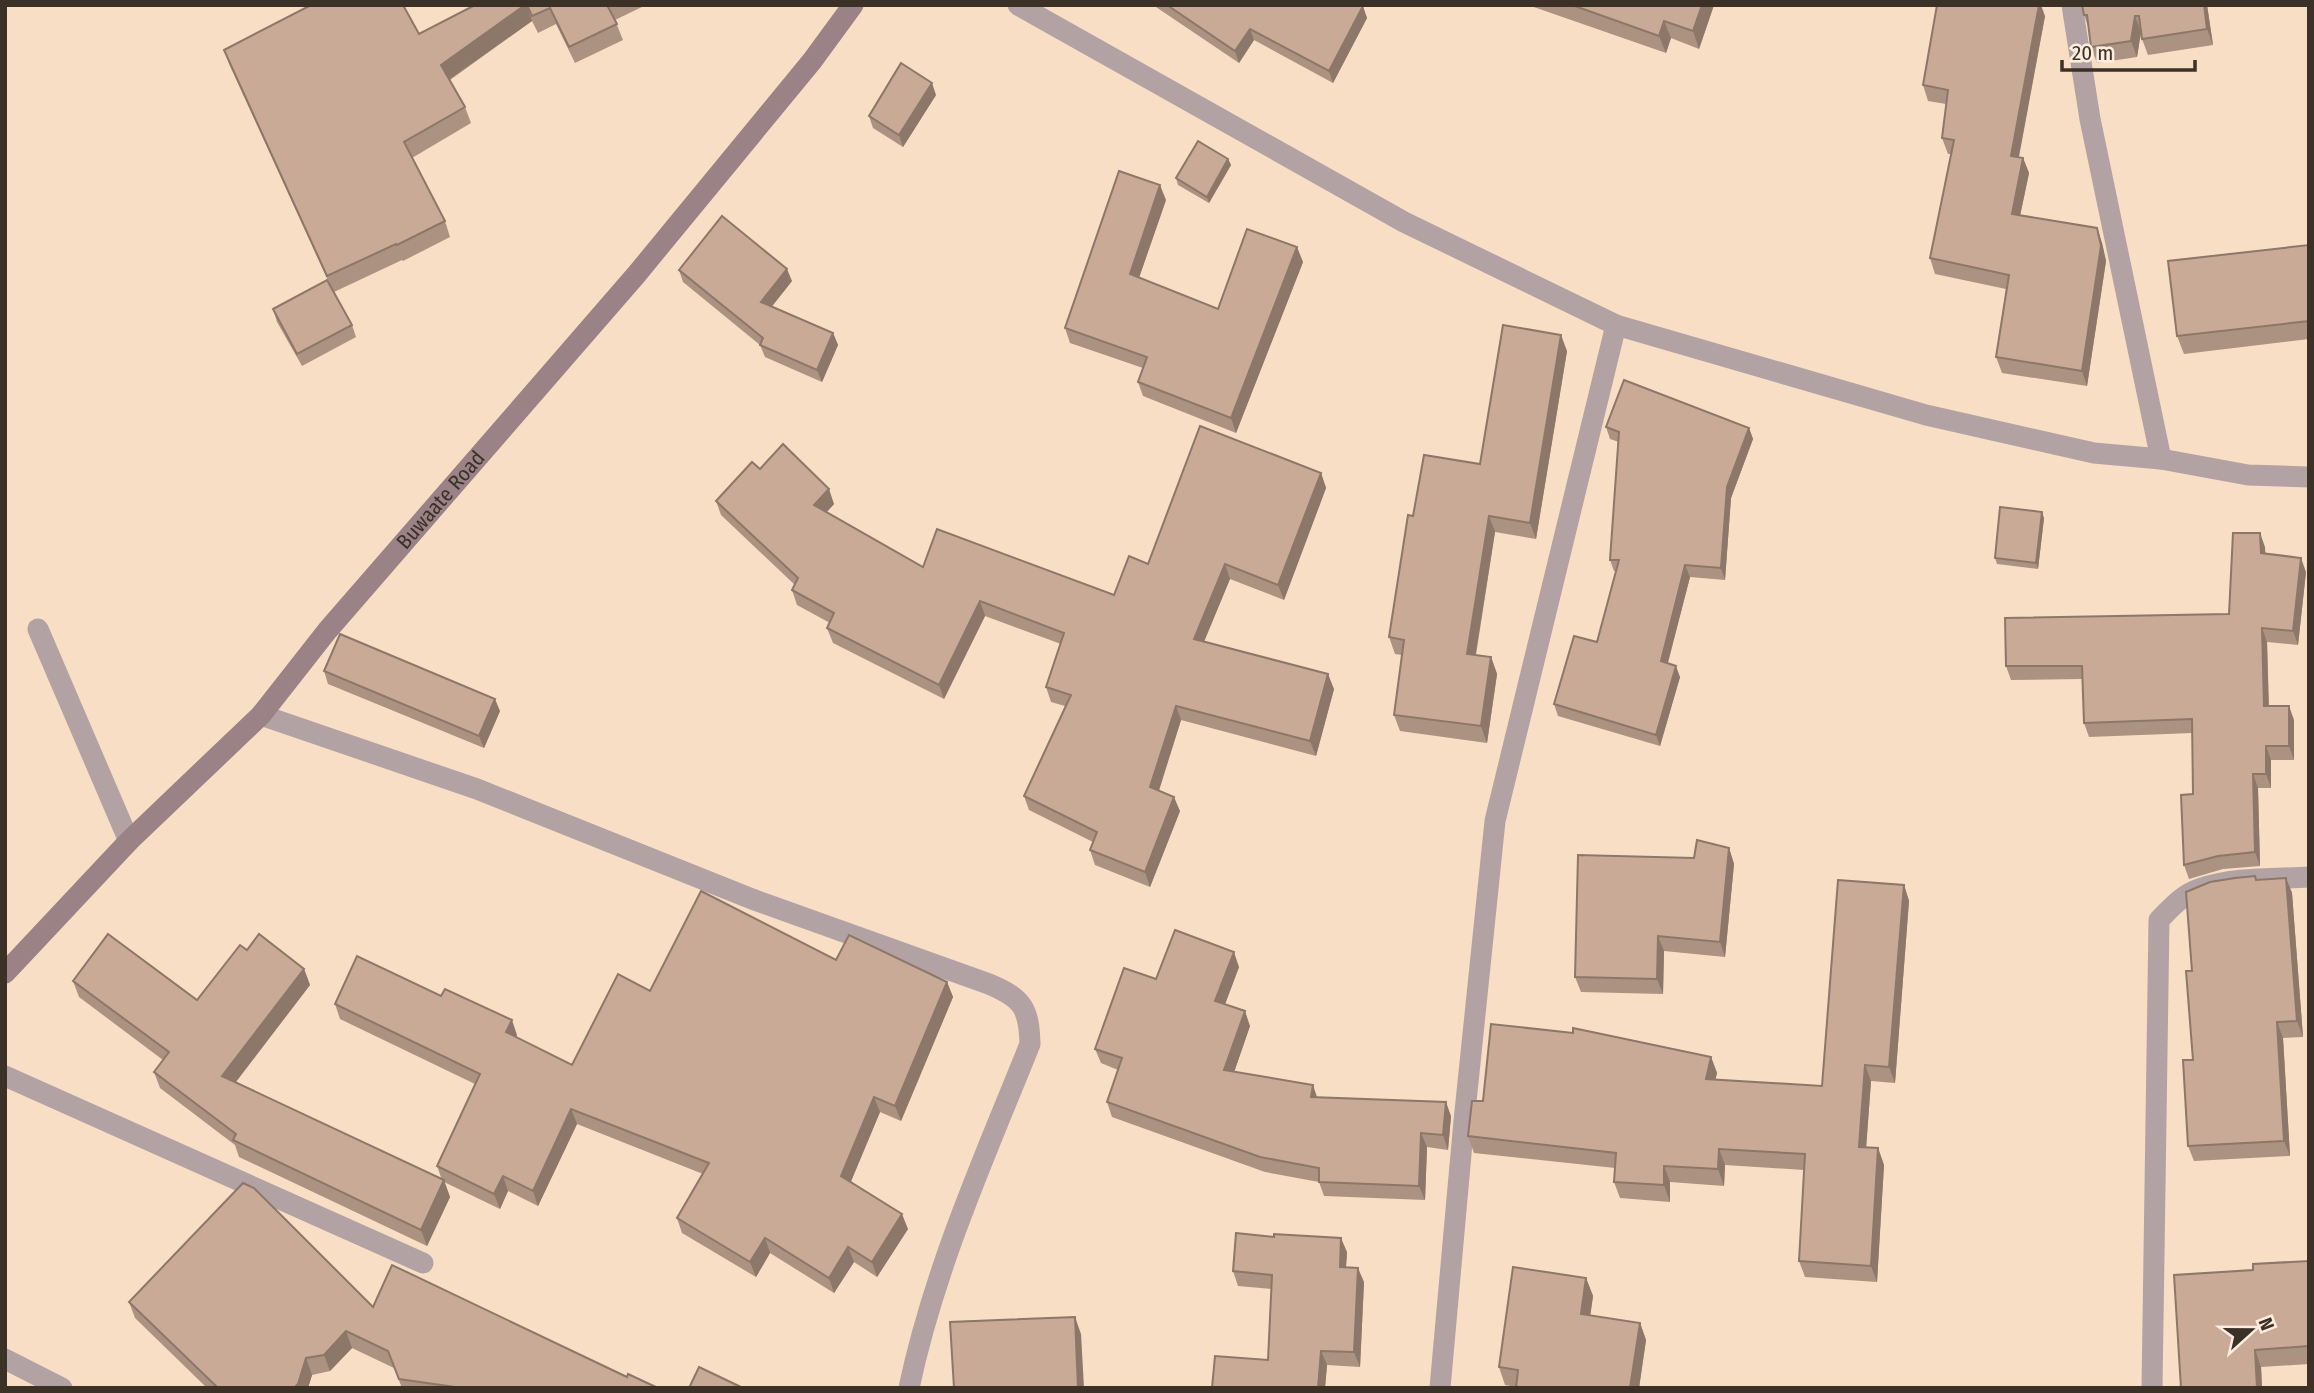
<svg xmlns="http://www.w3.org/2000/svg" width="2314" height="1393" viewBox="0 0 2314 1393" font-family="'Fira Sans Condensed',sans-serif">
  <rect width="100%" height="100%" fill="#f8dec5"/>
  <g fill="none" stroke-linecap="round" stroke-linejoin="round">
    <!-- lane -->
    <path stroke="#b3a2a4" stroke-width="21" d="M38,629L129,841"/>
    <!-- street -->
    <g stroke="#b3a2a4" stroke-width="21">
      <path d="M1018,5L1404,222L1616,325L1926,415L2094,453L2161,459L2248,475L2309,477"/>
      <path d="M2072,5L2090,119L2161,459"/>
      <path d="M261,715L477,789L752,899L989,984C1022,998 1029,1007 1030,1044C985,1156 934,1269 909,1388"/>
      <path d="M5,1076L423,1263"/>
      <path d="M5,1359L62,1388"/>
      <path d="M1440,1388L1464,1121L1495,821L1616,325"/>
      <path d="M2152,1388L2159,920C2171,908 2183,894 2199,889C2233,877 2273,879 2309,877"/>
    </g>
    <!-- secondary -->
    <path stroke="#9a8286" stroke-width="21" id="s1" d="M5,973L129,841L261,715L327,631L636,275L812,61L853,5"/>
  </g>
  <!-- wall -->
  <g fill="#ac9281">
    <path d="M475,5H646L615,20L623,40L575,63L556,24L538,33L532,21L450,80L465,107L471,123L412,158L445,221L450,237L403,261L402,260L334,292L352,325L356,337L302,366L277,322L273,309L330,285L230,66L224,50L419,34Z"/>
    <path d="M1153,5H1361L1367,18L1333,83L1254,40L1239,63Z"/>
    <path d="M1528,5H1714L1699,49L1671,38L1666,53Z"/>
    <path d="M2207,5L2213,45L2148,55L2142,39L2141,32L2137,57L2097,63L2091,47L2089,29L2084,15Z"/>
    <path d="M2045,16L2019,157L2023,158L2029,173L2020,216L2097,228L2102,243L2106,261L2087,386L2002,373L1996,357L2006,289L1935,274L1930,258L1951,154H1948L1942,138L1946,104L1928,101L1923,85Z"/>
    <path d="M936,95L903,147L873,128L869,116Z"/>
    <path d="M1228,159L1231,165L1209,203L1178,185L1176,178Z"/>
    <path d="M1166,200L1139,278L1218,309L1303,262L1236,433L1143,396L1138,382L1143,368L1070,343L1065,328Z"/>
    <path d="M2309,245V339L2184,354L2177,336Z"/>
    <path d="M679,270L792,281L772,306L833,333L838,345L822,382L765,357L760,345L683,282Z"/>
    <path d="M1567,351L1536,539L1495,532L1476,655L1491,657L1497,674L1487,743L1400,731L1394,715L1402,655L1395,654L1389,637L1413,516L1480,464Z"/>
    <path d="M1606,427L1749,428L1753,439L1731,498L1725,580L1690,577L1668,663L1680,677L1660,746L1558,716L1554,704L1597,642L1616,571H1614L1610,560L1619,442L1610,439Z"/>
    <path d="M760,469L834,504L827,512L923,567L1114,595L1148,564L1321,473L1326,488L1284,600L1230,579L1204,641L1334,689L1316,756L1181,720L1159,791L1180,811L1150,887L1095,865L1090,850L1093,842L1029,810L1024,796L1065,706L1051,702L1046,687L1061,644L985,616L944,699L833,643L827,628L830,623L797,605L792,590L795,585L721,515L716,501Z"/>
    <path d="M2044,518L2038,569L1997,564L1995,558Z"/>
    <path d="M2265,547V554L2306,572L2298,645L2267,642L2269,706L2294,720V760H2271V788H2258L2260,866L2223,869L2189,879L2184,865L2193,794L2192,733L2089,737L2084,723L2082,679L2011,680L2006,666L2229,614Z"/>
    <path d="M324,671L500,711L484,748L328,684Z"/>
    <path d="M1729,848L1734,864L1725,957L1664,951L1663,994L1581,992L1575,977L1694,858Z"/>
    <path d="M2255,876L2257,880L2286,878L2292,893L2303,1037L2283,1038L2290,1156L2194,1161L2188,1146L2193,1060Z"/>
    <path d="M1904,885L1909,901L1895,1083L1871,1081L1866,1148H1878L1884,1165L1877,1282L1805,1277L1799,1261L1804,1170L1725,1165L1724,1186L1670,1182V1202L1620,1198L1614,1182L1615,1168L1474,1153L1468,1136L1483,1101L1711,1057L1717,1073L1715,1080L1822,1086Z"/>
    <path d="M247,950L304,969L310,985L236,1082L442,1180L437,1166L475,1084L340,1019L335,1004L517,1035L516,1037L572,1065L650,991L836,960L947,982L953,997L901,1121L880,1112L851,1181L908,1229L877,1277L854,1262L834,1293L770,1253L756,1277L682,1233L677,1218L703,1174L577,1124L538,1206L508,1191L500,1209L444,1182L450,1197L427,1246L239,1157L235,1145L160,1088L154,1072L163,1060L79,997L73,981L197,1000Z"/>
    <path d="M1239,967L1225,1004L1250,1026L1234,1072L1317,1097L1451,1116L1448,1150L1427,1147L1425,1200L1324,1196L1319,1182L1265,1172L1112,1117L1107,1102L1118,1070L1101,1063L1095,1049L1156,979Z"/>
    <path d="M1347,1252L1346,1267L1364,1282L1360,1367L1327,1365L1325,1388H1212L1268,1360L1272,1289L1238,1286L1233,1271Z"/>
    <path d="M2309,1261V1364L2261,1367L2262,1388H2181L2253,1270Z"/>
    <path d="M1586,1278L1593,1296L1590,1316L1640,1323L1646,1340L1639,1388H1516V1387L1505,1385L1499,1367Z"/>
    <path d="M129,1302L373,1307L627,1377L658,1388H402L394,1368L352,1348L330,1371L312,1375L308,1388H207L135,1318Z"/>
  </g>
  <!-- shaded-wall -->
  <g fill="#8c7769">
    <path d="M525,5H527L532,21L447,81L441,65Z"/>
    <path d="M1702,5H1714L1699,49L1693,31Z"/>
    <path d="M2039,5H2041L2045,16L2016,171L2011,156Z"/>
    <path d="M2204,5H2207L2213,45L2207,29Z"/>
    <path d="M1363,6L1367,18L1333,83L1329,71Z"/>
    <path d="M2135,16L2141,32L2137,57L2131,41Z"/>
    <path d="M1664,21L1671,38L1666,53L1659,36Z"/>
    <path d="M1250,29L1254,40L1239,63L1235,51Z"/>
    <path d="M932,83L936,95L903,147L899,135Z"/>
    <path d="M2023,158L2029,173L2017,230L2012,214Z"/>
    <path d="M1228,159L1231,165L1209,203L1207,197Z"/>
    <path d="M1160,185L1166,200L1135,289L1130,274Z"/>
    <path d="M2097,228L2102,243L2106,261L2087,386L2082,371Z"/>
    <path d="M1297,247L1303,262L1236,433L1231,418Z"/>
    <path d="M787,269L792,281L766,314L761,302Z"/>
    <path d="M833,333L838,345L822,382L817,370Z"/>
    <path d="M1561,335L1567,351L1536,539L1530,523Z"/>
    <path d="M1749,428L1753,439L1731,498L1725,580L1721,568L1727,487Z"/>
    <path d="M1321,473L1326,488L1284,600L1278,585Z"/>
    <path d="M829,489L834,504L819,520L814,505Z"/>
    <path d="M2042,512L2044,518L2038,569L2036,563Z"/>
    <path d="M1489,516L1495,532L1473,670L1467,654Z"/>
    <path d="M2260,533L2265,547L2266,567L2261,553Z"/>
    <path d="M2301,558L2306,572L2298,645L2293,631Z"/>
    <path d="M1225,564L1230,579L1199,654L1194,639Z"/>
    <path d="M1685,565L1690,577L1665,673L1661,661Z"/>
    <path d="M980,601L985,616L944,699L939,685Z"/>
    <path d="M2262,628L2267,642L2269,720L2264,706Z"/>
    <path d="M1491,657L1497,674L1487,743L1481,726Z"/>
    <path d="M1676,666L1680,677L1660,746L1656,735Z"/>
    <path d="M1328,674L1334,689L1316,756L1310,741Z"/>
    <path d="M495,699L500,711L484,748L479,736Z"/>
    <path d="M1176,706L1181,720L1155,802L1150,787Z"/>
    <path d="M2289,706L2294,720V760L2289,746Z"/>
    <path d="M2266,746L2271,760V788L2266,774Z"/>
    <path d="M2253,774L2258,788L2260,866L2255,852Z"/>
    <path d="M1174,797L1180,811L1150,887L1145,872Z"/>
    <path d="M1729,848L1734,864L1725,957L1720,942Z"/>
    <path d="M2286,878L2292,893L2303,1037L2297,1021Z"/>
    <path d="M1904,885L1909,901L1895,1083L1889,1067Z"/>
    <path d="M1658,936L1664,951L1663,994L1657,979Z"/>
    <path d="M1234,952L1239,967L1221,1015L1215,1001Z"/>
    <path d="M304,969L310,985L228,1092L222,1076Z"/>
    <path d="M947,982L953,997L901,1121L895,1106Z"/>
    <path d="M1245,1011L1250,1026L1230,1084L1224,1070Z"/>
    <path d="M512,1020L517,1035L512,1047L506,1032Z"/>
    <path d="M2277,1022L2283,1038L2290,1156L2284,1141Z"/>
    <path d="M1711,1057L1717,1073L1712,1095L1706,1079Z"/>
    <path d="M1865,1065L1871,1081L1865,1163L1859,1147Z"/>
    <path d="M1313,1085L1318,1100L1311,1097Z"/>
    <path d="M874,1097L880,1112L847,1191L841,1176Z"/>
    <path d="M1446,1102L1451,1116L1448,1150L1443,1135Z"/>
    <path d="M571,1109L577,1124L538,1206L533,1191Z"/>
    <path d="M1421,1133L1427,1147L1425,1200L1419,1186Z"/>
    <path d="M1878,1148L1884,1165L1877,1282L1871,1266Z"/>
    <path d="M1719,1149L1725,1165L1724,1186L1718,1169Z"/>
    <path d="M1664,1166L1670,1182V1202L1664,1185Z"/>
    <path d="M503,1176L508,1191L500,1209L494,1194Z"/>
    <path d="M444,1180L450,1197L427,1246L421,1230Z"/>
    <path d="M902,1214L908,1229L877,1277L872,1262Z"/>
    <path d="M765,1238L770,1253L756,1277L750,1262Z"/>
    <path d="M1341,1238L1347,1252L1345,1282L1340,1267Z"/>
    <path d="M848,1247L854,1262L834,1293L829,1278Z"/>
    <path d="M1358,1268L1364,1282L1360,1367L1354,1352Z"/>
    <path d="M1586,1278L1593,1296L1588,1332L1581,1314Z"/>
    <path d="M1075,1317L1081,1334L1084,1388H1078Z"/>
    <path d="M1640,1323L1646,1340L1639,1388H1630Z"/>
    <path d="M346,1331L352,1348L330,1371L324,1355Z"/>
    <path d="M2255,1350L2261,1367L2262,1388H2257Z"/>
    <path d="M1321,1351L1327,1365L1325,1388H1318Z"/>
    <path d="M306,1358L312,1375L308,1388H294Z"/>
  </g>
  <!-- building -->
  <g fill="#c8aa96" stroke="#8c7769" stroke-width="2">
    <path d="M311,5H403L419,34L475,5H525L441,65L465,107L404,142L445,221L397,245L396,244L327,276L224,50Z"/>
    <path d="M527,5H607L617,24L569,47L550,8L532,16Z"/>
    <path d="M1167,5H1361L1363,6L1329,71L1250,29L1235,51Z"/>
    <path d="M1572,5H1702L1693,31L1664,21L1659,36Z"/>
    <path d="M1937,5H2039L2011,156L2023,158L2012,214L2097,228L2101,246L2082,371L1996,357L2009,275L1930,258L1954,140L1942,138L1948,90L1923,85Z"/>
    <path d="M2082,5H2204L2207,29L2142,39L2139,16H2135L2131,41L2091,47L2087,15H2084Z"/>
    <path d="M901,63L932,83L899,135L869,116Z"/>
    <path d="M1198,141L1228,159L1207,197L1176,178Z"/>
    <path d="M1119,171L1160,185L1130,274L1218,309L1247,229L1297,247L1231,418L1138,382L1147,357L1065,328Z"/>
    <path d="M722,216L787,269L761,302L833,333L817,370L760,345L763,338L679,270Z"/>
    <path d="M2309,245V321L2177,336L2168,261Z"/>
    <path d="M327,280L352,325L297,354L273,309Z"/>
    <path d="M1503,325L1561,335L1530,523L1489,516L1467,654L1491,657L1481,726L1394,715L1404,640L1389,637L1408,515L1413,516L1424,455L1480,464Z"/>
    <path d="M1624,380L1749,428L1727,487L1721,568L1685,565L1661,661L1676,666L1656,735L1554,704L1574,636L1597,642L1619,560H1610L1619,432L1606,427Z"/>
    <path d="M1200,426L1321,473L1278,585L1225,564L1194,639L1328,674L1310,741L1176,706L1150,787L1174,797L1145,872L1090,850L1097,832L1024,796L1071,695L1046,687L1064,633L980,601L939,685L827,628L834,613L792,590L798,578L716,501L752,462L760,469L783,444L829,489L814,505L923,567L937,529L1114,595L1129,556L1148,564Z"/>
    <path d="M2000,507L2042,512L2036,563L1995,558Z"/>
    <path d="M2233,533H2260L2261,553L2301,558L2293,631L2262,628L2264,706H2289V746H2266V774H2253L2255,852L2218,856L2184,865L2181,795L2193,794L2192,719L2084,723L2082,666H2006L2005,618L2229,614Z"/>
    <path d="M340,634L495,699L479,736L324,671Z"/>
    <path d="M1697,840L1729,848L1720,942L1658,936L1657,979L1575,977L1578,855L1694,858Z"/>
    <path d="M2255,876L2256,880L2286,878L2297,1021L2277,1022L2284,1141L2188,1146L2183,1060H2193L2186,971H2192L2186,892L2210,882L2235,878Z"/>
    <path d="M1838,880L1904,885L1889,1067L1865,1065L1859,1147L1878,1148L1871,1266L1799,1261L1805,1154L1719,1149L1718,1169L1664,1166V1185L1614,1182L1616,1153L1468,1136L1472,1101H1483L1491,1024L1573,1033V1028L1711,1057L1706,1079L1822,1086Z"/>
    <path d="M701,891L836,960L849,935L947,982L895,1106L874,1097L841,1176L902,1214L872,1262L848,1247L829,1278L765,1238L750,1262L677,1218L709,1163L571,1109L533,1191L503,1176L494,1194L437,1166L480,1074L335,1004L357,956L441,996L445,989L512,1020L506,1032L572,1065L618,974L650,991Z"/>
    <path d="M1175,930L1234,952L1215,1001L1245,1011L1224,1070L1313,1085L1311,1097L1446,1102L1443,1135L1421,1133L1419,1186L1319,1182V1168L1260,1157L1107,1102L1122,1058L1095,1049L1124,968L1156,979Z"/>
    <path d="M108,934L197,1000L240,945L247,950L259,934L304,969L222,1076L444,1180L421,1230L233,1140L236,1134L154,1072L169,1052L73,981Z"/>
    <path d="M243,1183L254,1188L373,1307L392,1265L627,1377L628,1374L658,1388H462L399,1379L388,1351L346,1331L324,1355L306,1358L298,1384L294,1388H218L129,1302Z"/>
    <path d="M1236,1233L1274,1237V1234L1341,1238L1340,1267L1358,1268L1354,1352L1321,1351L1318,1388H1212L1215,1356L1268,1360L1272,1275L1233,1271Z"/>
    <path d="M2309,1261V1346L2255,1350L2257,1388H2181L2174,1275L2253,1270V1264Z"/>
    <path d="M1513,1267L1586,1278L1581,1314L1640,1323L1630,1388H1516L1518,1370L1499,1367Z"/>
    <path d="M1075,1317L1078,1388H954L950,1322Z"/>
    <path d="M699,1367L743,1388H689Z"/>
  </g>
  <g text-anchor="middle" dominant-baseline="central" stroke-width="5" stroke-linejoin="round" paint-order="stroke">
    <!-- street labels -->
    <g font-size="21" fill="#3b3127" stroke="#fdedde">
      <text stroke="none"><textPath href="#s1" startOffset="644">Buwaate Road</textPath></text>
    </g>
  </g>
  <!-- border -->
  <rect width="2314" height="1393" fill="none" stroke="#3b3127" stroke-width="14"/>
  <!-- north arrow -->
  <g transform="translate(2251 1330) rotate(69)" stroke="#fdedde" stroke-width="5" paint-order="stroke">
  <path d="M0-5L12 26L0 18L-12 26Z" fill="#3b3127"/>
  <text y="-10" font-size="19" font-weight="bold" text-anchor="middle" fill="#3b3127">N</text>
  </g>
  <!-- scale -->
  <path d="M2062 60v10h133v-10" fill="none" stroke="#3b3127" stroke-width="3.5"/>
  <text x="2072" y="60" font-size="21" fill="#3b3127" stroke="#fdedde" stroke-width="5" paint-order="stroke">20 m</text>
</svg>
